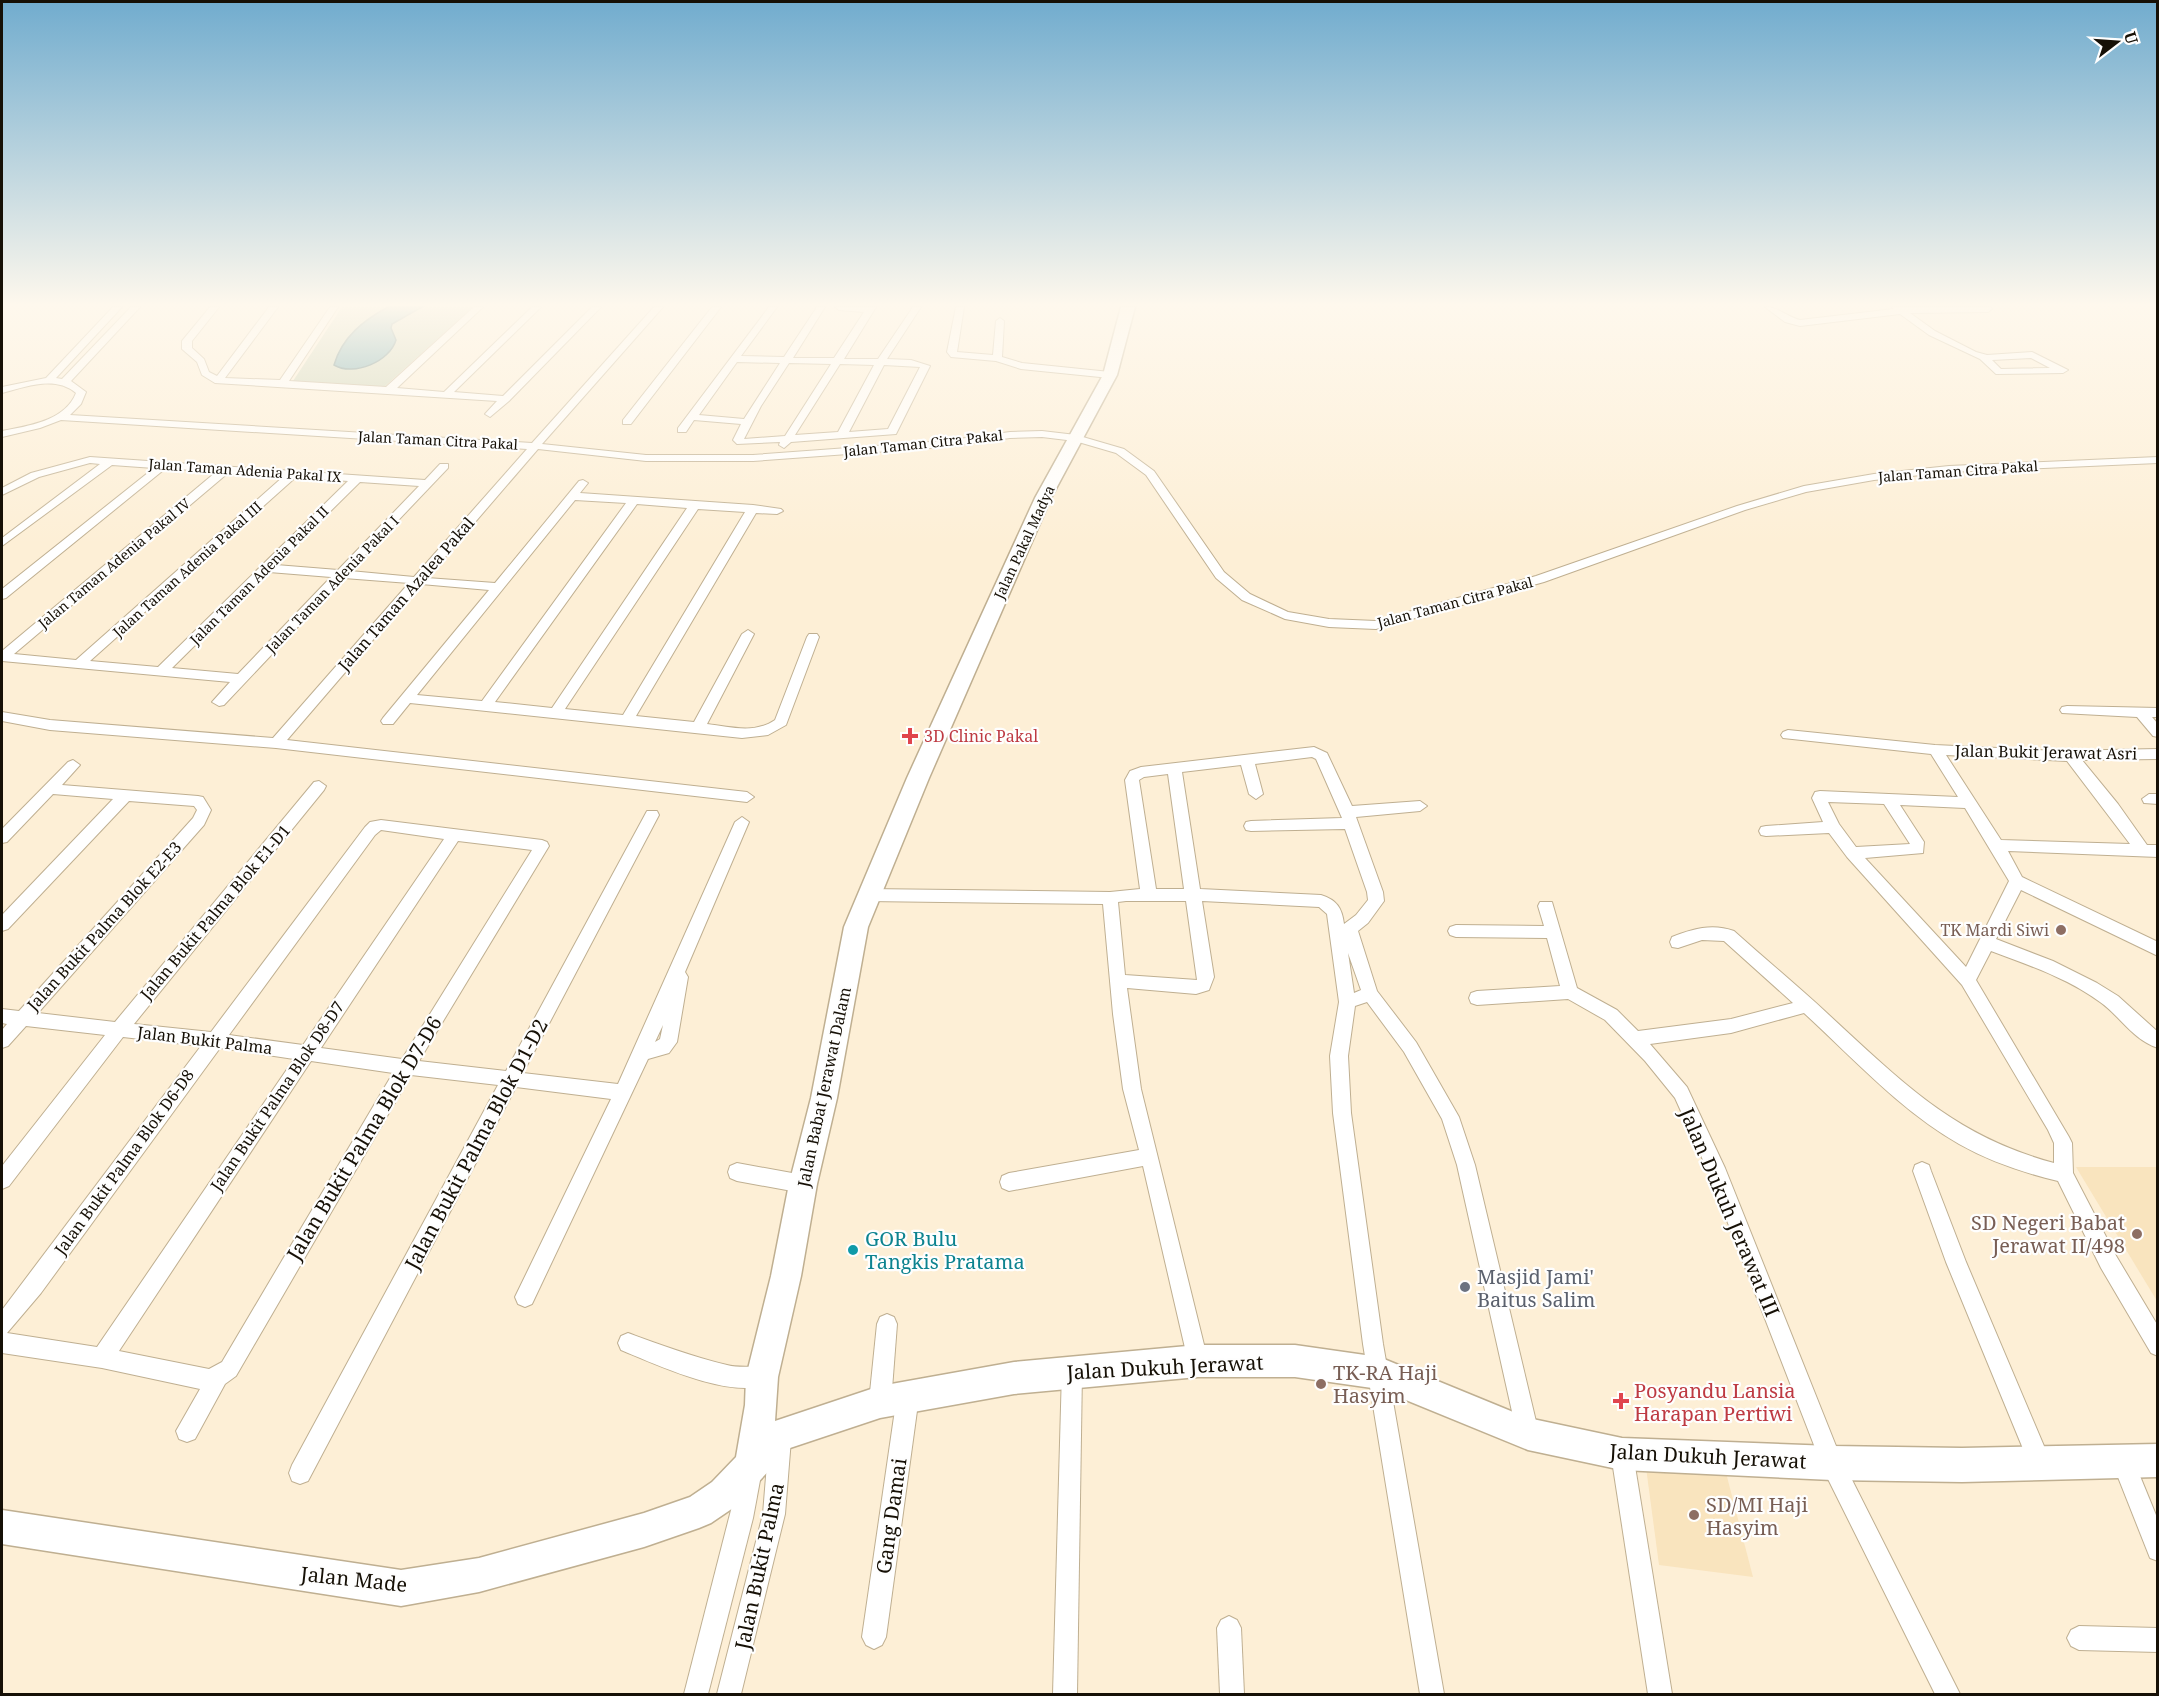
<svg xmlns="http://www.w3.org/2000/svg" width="2159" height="1696" viewBox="0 0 2159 1696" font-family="'Noto Serif',serif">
  <rect width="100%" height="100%" fill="#fdefd6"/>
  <!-- built -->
  <g fill="#f9e4be">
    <path d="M2076,1167H2157V1301Z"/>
    <path d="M1645,1460L1724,1465L1753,1577L1659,1565Z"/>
  </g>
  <!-- green -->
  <path fill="#c9d2b5" d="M342,307H473L383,388L293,381Z"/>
  <!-- water -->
  <path fill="#5f9fa8" stroke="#497477" stroke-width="1.5" d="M388,307H422L392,324L391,328L396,340C390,361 354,377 334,365C342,337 364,320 388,307Z"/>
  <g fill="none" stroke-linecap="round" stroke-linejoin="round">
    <defs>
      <g id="street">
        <path d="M113,307H122L56,378L62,379L131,307H140L71,381L86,392L81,404L70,415L532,443L654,307H663L542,444L646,455H753L944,441L1010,432L1042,431L1076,435L1124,449L1154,471L1224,572L1250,594L1288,612L1329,619L1376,621L1536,576L1737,506L1804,486L1874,474L1949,466L2158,457V463L1949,472L1874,480L1806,492L1745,510L1544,582L1376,629L1329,627L1285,619L1242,600L1216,578L1146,475L1116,453L1075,441L1042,437L1010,438L944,447L753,461H646L538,449L427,578L495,583L579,481L583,480L588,483L580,493L753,505L781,509L783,511L777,514L756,513L636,716L694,722L742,634L748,630L754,634L707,724C730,727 755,734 775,720L807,637L809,634H817L819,637L786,725L768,735L742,738L410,703L393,724H383L381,721L383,718L489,590L421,584L287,740L747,792L754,797L747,802L276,748L50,730L2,721V712L50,720L273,738L409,583L344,578L224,705L219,706L212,702L230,682L2,661V651L216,472L166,468L6,598L2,599V589L154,468L112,465L2,546V538L100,464L90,463L39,477L2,495V488L31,473L90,457L425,480L440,464H448V468L350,571L414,577L527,449L61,420L40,428L2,437V431C28,426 65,421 76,393C55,375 25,387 2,393V387L46,378ZM228,473L284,476L76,660L14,654ZM296,477L348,481L158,667L90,661ZM360,482L419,486L338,570L276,565ZM575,500L626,503L482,701L417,695ZM637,504L687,508L552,708L495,702ZM698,509L745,512L623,715L565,709ZM269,572L331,577L238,674L172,668Z"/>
        <path d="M210,307H219L192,341V348L204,359L209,372L217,376L269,307H278L225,378L280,380L330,307H338L289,381L386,387L474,307H483L397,388L444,392L532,307H541L454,392L503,396L592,307H601L509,401L490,417L485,414L497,401L215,383L202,375L197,362L182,349V341Z"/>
        <path d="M712,307H721L631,424H623V420Z"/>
        <path d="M769,307H777L741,356L784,357L817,307H825L793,358H834L864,312L839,310L835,307H876L844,359H878L913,307H921L887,359L911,360L930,366L896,434L791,442L784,448L779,445L780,442L737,444L733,440L741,424L694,420L686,432H678V428ZM737,362L780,363L744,419L699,415ZM789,363L831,364L785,436L744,439L761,406ZM840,364L874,365L838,432L795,435ZM884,365L920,367L888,429L849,432Z"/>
        <path d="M956,307H964L957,352L993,355L996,321L1000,318L1004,321L1002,357L1022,363L1110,372L1115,375L1110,378L1021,369L996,361L951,357L947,352Z"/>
        <path d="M1765,307C1779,307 1787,317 1800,320L1894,309L1892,307H1991L1992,309L1988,312L1910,313L1935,331L1976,352L1987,355L2032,352L2068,370L2063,373L1996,374L1980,359L1929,335L1900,314L1800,326L1785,322ZM2031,358L2050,368L2001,369L1992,360Z"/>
        <path d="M2067,706L2158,708V717H2152L2158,724V737L2153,736L2137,717L2062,713L2060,710L2062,707Z"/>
        <path d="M1788,730L1935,745L2057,751L2158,749V759L2082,760L2118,804L2147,845H2158V857L2008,851L2022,877L2158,942V956L2021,890L1996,939L2053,961L2097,983L2118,996L2158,1032V1048C2133,1040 2120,1016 2100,1002C2068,978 2028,965 1991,951L1976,980L2069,1137L2072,1143L2073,1173L2115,1254L2158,1326V1356L2151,1353L2101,1268L2058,1181C2024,1173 1989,1161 1959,1144C1900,1110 1854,1059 1804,1013L1731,1033L1650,1044L1687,1087L1725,1168L1840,1456L1960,1694H1935L1824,1471L1707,1169L1675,1098L1645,1061L1605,1020L1568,999L1477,1005L1471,1003L1469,998L1471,993L1477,991L1560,986L1547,938L1456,937L1450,935L1448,931L1450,927L1456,925L1544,926L1538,906L1540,902H1552L1577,988L1617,1010L1638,1031L1731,1019L1793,1003L1724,941L1702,940L1678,948L1672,947L1670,942L1672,937C1692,929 1712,923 1734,931C1765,959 1798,986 1829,1015C1903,1083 1954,1136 2054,1163V1143L2048,1130L1962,985L1847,857L1829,833L1766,836L1761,835L1759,831L1761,827L1766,826L1823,822L1812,798L1815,792L1820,791L1958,797L1931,754L1783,738L1781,735L1783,732ZM1946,755L2067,761L2130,844L2001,840ZM1828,802L1884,804L1910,844L1856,847L1839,824ZM1900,805L1965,808L2009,881L1966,967L1865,858L1923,853L1924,842Z"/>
        <path d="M1314,747L1327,753L1352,806L1420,801L1427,806L1420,811L1356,817L1383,892L1384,901L1368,923L1358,931L1377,991L1416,1042L1459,1117L1475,1165L1539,1434L1536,1442L1528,1445L1520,1442L1517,1434L1457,1165L1442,1119L1404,1052L1367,1002L1355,1006L1348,1056L1351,1113L1383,1344L1444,1694H1420L1363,1344L1333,1113L1330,1056L1339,1002L1327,914L1319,907L1202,901L1214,977L1209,990L1196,994L1127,988L1141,1089L1208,1361L1205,1368L1198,1371L1191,1368L1188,1361L1143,1166L1009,1191L1002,1188L1000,1182L1002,1176L1009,1173L1139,1150L1123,1089L1113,1014L1103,904L867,901L862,899L859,895L862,891L867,889L1110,892L1140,889L1125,780L1130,771L1141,767ZM1312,757L1316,759L1342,818L1251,821L1246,822L1244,826L1246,830L1251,831L1345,829L1367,892L1368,900L1356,915L1344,924C1342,908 1337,900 1321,895L1200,889L1182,772L1241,765L1249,794L1256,799L1263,794L1255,764ZM1168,774L1184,889H1156L1139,780L1144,777ZM1126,901H1186L1197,980L1125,975L1118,902ZM1348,953L1361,990L1354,993Z"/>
        <path d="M73,760L80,765L62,785L198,796L203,797L211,810L204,825L38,1013L115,1022L314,782L319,781L326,786L324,790L134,1024L211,1032L365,827L370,822L381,820L542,840L547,842L549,846L419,1061L506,1071L647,811H657L659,815L523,1073L618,1084L735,822L742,817L749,822L685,972L688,977L677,1042L669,1053L648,1059L532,1304L525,1307L518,1304L515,1297L611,1099L516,1087L308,1481L300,1484L292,1481L289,1473L292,1465L498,1085L411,1075L236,1376L225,1384L195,1439L187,1442L179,1439L176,1431L200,1389L102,1368L2,1353V1310L201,1046L123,1037L9,1186L2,1189V1166L105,1035L26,1026L8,1046L2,1048V1030L7,1024L2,1023V1009L19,1011L193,818L197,810L194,806L129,801L8,929L2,931V915L113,799L53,794L7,842L2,843V829L68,762ZM381,830L444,839L303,1045L229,1035L375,835ZM458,841L532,850L402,1059L321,1048ZM663,1025L660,1039L655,1042ZM220,1048L294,1059L97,1347L7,1333L41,1293ZM311,1061L393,1073L222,1362L209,1369L119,1351Z"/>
        <path d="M2149,794H2158V804L2144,803L2142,799Z"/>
        <path d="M1922,1162L1929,1165L1931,1171L1966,1262L2052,1465L2049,1473L2041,1476L2033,1473L1946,1262L1913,1171L1915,1165Z"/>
        <path d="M737,1163L803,1175L810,1178L812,1184L810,1190L803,1193L737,1181L730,1178L728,1172L730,1166Z"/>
        <path d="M887,1314L894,1317L897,1324L891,1402L888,1410L880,1413L872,1410L869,1402L877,1324L880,1317Z"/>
        <path d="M628,1333C661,1345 693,1357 727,1365C741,1369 756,1364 769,1370L773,1377L769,1384C732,1400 657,1365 621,1350L618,1343L621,1336Z"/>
        <path d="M1072,1361L1079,1364L1082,1371L1077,1694H1053L1062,1371L1065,1364Z"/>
        <path d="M908,1385L916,1388L919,1396L886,1637L882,1645L874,1649L866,1645L862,1637L897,1396L900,1388Z"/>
        <path d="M780,1428L788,1431L791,1439L785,1514L741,1694H717L763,1514L769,1439L772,1431Z"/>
        <path d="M1622,1443L1630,1446L1633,1454L1672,1694H1648L1611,1454L1614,1446Z"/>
        <path d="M2123,1451L2131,1454L2158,1520V1561L2150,1558L2112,1462L2115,1454Z"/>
        <path d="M750,1464L758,1467L761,1475L753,1518L708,1694H684L742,1467Z"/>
        <path d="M1229,1616L1237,1620L1241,1628L1244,1694H1220L1217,1628L1221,1620Z"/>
        <path d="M2079,1626L2158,1628V1652L2079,1650L2071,1646L2067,1638L2071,1630Z"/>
      </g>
      <path id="secondary" d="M1121,307H1135L1117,375L1051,498L929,778L868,927L837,1098L817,1184L801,1276L778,1377L775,1421L880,1386L1014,1362L1198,1345H1295L1379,1357L1528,1418L1622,1438L1832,1446L1962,1448L2158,1444V1477L1962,1482L1832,1480L1622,1470L1528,1450L1379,1389L1295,1377H1198L1014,1394L880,1418L790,1448L736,1506L711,1523L699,1528L644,1547L479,1592L401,1606L2,1544V1510L401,1570L479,1558L644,1513L690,1497L712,1482L736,1457L745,1405L746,1377L771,1276L789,1184L811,1098L844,927L907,778L1035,498L1103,375Z"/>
    </defs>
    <!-- street casing -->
    <use href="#street" stroke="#bfaf91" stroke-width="2"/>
    <!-- secondary casing -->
    <use href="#secondary" stroke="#bfaf91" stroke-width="3"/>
    <!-- street -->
    <use href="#street" fill="#fff" fill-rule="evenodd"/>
    <!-- secondary -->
    <use href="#secondary" fill="#fff" fill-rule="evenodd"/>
  </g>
  <!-- sky -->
  <linearGradient id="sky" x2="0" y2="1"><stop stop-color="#71acce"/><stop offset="0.56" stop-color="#fef8ed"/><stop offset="1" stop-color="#fef8ed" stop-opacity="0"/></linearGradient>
  <rect width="2159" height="544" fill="url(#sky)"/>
  <!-- markers -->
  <g fill="#e0444e" stroke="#fefefe" stroke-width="2">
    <path d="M907 727h6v6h6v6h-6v6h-6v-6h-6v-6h6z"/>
    <path d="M1618 1392h6v6h6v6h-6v6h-6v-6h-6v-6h6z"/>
  </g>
  <g fill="#8d6e63" stroke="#fefefe" stroke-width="2">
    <circle cx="2061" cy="930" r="6"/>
    <circle cx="2137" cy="1234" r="6"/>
    <circle cx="1321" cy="1384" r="6"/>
    <circle cx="1694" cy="1515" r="6"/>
  </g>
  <circle fill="#0f9aa8" stroke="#fefefe" stroke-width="2" cx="853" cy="1250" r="6"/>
  <circle fill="#6b7280" stroke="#fefefe" stroke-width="2" cx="1465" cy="1287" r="6"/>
  <g text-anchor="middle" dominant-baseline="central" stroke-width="4.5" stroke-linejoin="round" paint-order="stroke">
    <!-- far-street labels -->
    <g font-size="14" fill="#161006" stroke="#fefefe">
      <text transform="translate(438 440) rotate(3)">Jalan Taman Citra Pakal</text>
      <text transform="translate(923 443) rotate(-6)">Jalan Taman Citra Pakal</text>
      <text transform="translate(245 470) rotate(4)">Jalan Taman Adenia Pakal IX</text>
      <text transform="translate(1958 471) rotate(-4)">Jalan Taman Citra Pakal</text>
      <text transform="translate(1024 542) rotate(-65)">Jalan Pakal Madya</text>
      <text transform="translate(114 563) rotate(-40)">Jalan Taman Adenia Pakal IV</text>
      <text transform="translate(187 569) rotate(-42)">Jalan Taman Adenia Pakal III</text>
      <text transform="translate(259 575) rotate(-45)">Jalan Taman Adenia Pakal II</text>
      <text transform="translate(332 584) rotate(-46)">Jalan Taman Adenia Pakal I</text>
      <text transform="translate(1455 602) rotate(-15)">Jalan Taman Citra Pakal</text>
    </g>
    <!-- street labels -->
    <g font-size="16" fill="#161006" stroke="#fefefe">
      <text transform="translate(406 594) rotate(-49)">Jalan Taman Azalea Pakal</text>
      <text transform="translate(2046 752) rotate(1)">Jalan Bukit Jerawat Asri</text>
      <text transform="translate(215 912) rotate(-50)">Jalan Bukit Palma Blok E1-D1</text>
      <text transform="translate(104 926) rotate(-48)">Jalan Bukit Palma Blok E2-E3</text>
      <text transform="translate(205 1040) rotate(7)">Jalan Bukit Palma</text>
      <text transform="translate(824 1087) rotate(-78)">Jalan Babat Jerawat Dalam</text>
      <text transform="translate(277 1096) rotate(-56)">Jalan Bukit Palma Blok D8-D7</text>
      <text transform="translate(124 1162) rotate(-54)">Jalan Bukit Palma Blok D6-D8</text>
    </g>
    <!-- health labels -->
    <g font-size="16" fill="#be3a42" stroke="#fefefe" text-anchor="start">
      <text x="924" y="736">3D Clinic Pakal</text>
    </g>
    <!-- education labels -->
    <g font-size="16" fill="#785e54" stroke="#fefefe" text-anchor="end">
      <text x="2049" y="930">TK Mardi Siwi</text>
    </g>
    <!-- near-street labels -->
    <g font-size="20" fill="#161006" stroke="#fefefe">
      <text transform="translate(364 1138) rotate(-59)">Jalan Bukit Palma Blok D7-D6</text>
      <text transform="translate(476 1144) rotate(-62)">Jalan Bukit Palma Blok D1-D2</text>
      <text transform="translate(1730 1212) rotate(67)">Jalan Dukuh Jerawat III</text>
      <text transform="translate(1165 1367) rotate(-3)">Jalan Dukuh Jerawat</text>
      <text transform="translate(1708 1456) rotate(3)">Jalan Dukuh Jerawat</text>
      <text transform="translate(891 1516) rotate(-82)">Gang Damai</text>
      <text transform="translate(759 1566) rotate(-78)">Jalan Bukit Palma</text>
      <text transform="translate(354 1579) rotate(6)">Jalan Made</text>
    </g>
    <!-- near-education labels -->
    <g font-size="20" fill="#785e54" stroke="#fefefe" text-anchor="start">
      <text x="2125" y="1222" text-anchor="end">SD Negeri Babat<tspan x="2125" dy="23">Jerawat II/498</tspan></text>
      <text x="1333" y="1372">TK-RA Haji<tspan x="1333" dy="23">Hasyim</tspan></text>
      <text x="1706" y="1504">SD/MI Haji<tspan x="1706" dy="23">Hasyim</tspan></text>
    </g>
    <!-- near-culture labels -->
    <g font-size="20" fill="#0d838f" stroke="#fefefe" text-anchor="start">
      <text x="865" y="1238">GOR Bulu<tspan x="865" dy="23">Tangkis Pratama</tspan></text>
    </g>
    <!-- near-worship labels -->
    <g font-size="20" fill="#5b616d" stroke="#fefefe" text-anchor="start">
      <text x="1477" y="1276">Masjid Jami'<tspan x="1477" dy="23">Baitus Salim</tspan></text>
    </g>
    <!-- near-health labels -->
    <g font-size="20" fill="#be3a42" stroke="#fefefe" text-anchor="start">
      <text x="1634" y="1390">Posyandu Lansia<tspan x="1634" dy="23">Harapan Pertiwi</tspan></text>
    </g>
  </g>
  <!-- border -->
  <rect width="2159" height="1696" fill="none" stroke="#161006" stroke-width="6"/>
  <!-- north arrow -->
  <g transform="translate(2117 42) rotate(73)" stroke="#fefefe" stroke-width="4.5" paint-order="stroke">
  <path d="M0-4.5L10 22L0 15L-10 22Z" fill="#161006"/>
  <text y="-9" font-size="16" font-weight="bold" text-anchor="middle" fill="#161006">U</text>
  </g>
</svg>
